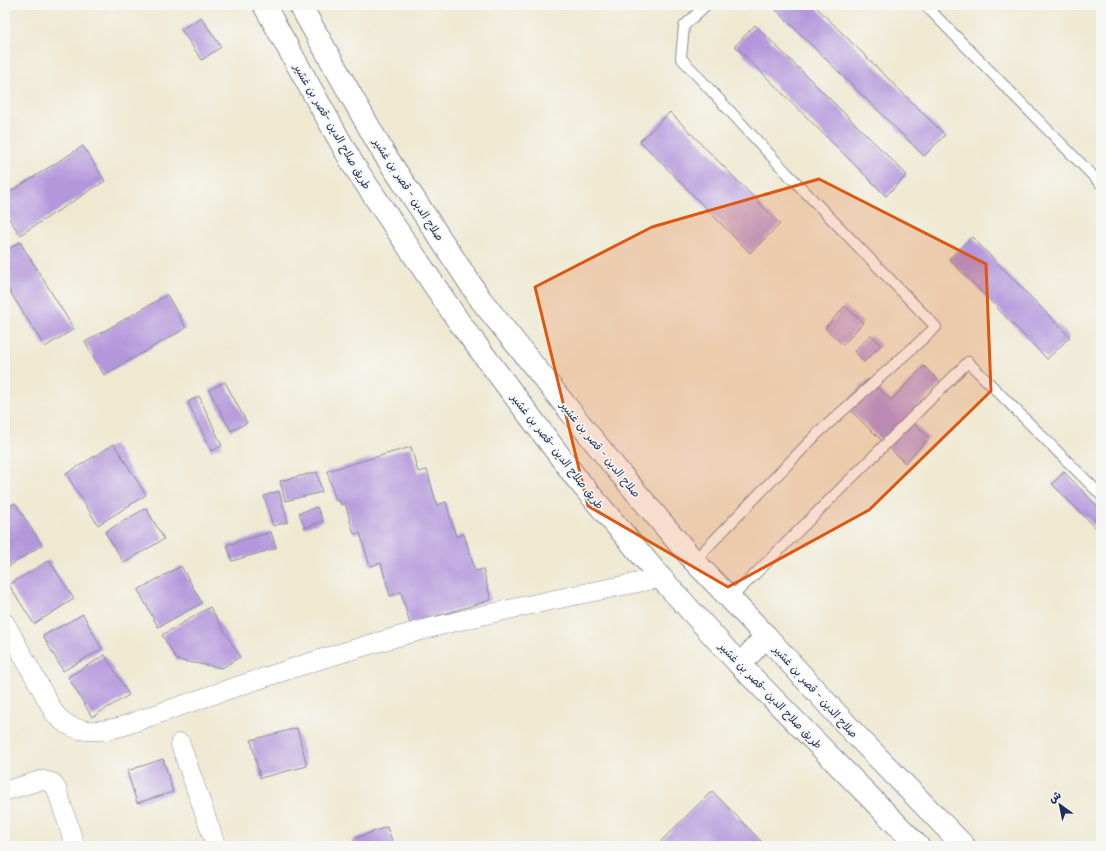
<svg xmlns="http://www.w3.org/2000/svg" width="1106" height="851" viewBox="0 0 1106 851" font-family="Mali,'Playpen Sans Arabic',sans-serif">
  <rect width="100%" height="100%" fill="#f6f6f2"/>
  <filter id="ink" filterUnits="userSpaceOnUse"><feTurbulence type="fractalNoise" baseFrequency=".025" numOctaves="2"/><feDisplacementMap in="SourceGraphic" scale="8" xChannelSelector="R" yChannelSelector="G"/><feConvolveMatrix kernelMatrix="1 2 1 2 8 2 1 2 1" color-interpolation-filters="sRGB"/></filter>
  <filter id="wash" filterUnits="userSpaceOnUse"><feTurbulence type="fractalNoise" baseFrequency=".012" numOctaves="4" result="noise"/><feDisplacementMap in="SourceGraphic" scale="16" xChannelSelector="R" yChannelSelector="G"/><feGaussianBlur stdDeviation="0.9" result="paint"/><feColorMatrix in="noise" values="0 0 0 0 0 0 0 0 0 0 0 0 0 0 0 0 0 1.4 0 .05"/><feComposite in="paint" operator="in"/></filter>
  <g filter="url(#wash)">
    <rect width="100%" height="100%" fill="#efe9d2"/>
    <g id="blocks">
      <!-- building -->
      <g fill="#b497db">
        <path d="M775,5H814L945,135L924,156L773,7Z"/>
        <path d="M201,17L221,47L202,60L181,30Z"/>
        <path d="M755,25L907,175L886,196L735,46Z"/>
        <path d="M670,112L780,224L750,253L640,141Z"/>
        <path d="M83,146L105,181L20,235L5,212V195Z"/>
        <path d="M972,237L1070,337L1047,359L949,259Z"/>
        <path d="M20,242L74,329L45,347L5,284V251Z"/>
        <path d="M167,295L186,328L104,375L85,342Z"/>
        <path d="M845,306L863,323L843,345L825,328Z"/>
        <path d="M871,335L881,345L864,362L854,351Z"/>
        <path d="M924,366L941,383L908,417L929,438L905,463L844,404L868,379L891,400Z"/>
        <path d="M225,382L247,423L231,431L209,390Z"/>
        <path d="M199,396L222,446L211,451L188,402Z"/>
        <path d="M114,444L146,495L98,525L66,474Z"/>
        <path d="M411,447L418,472L427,470L437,505L446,502L456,537L464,534L475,571L483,569L491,600L410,624L401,592L390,596L381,563L370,566L360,533L354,534L345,503L341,505L339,500L336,501L327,471Z"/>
        <path d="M317,472L322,492L285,501L280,481Z"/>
        <path d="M1064,472L1101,510V533L1052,484Z"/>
        <path d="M279,491L288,522L273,526L264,496Z"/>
        <path d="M15,503L42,545L5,569V510Z"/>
        <path d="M317,507L323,521L305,528L299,513Z"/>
        <path d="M146,508L164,539L124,563L105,532Z"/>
        <path d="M271,532L276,548L232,561L227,545Z"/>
        <path d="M49,560L74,599L34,624L9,585Z"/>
        <path d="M181,566L202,603L158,627L138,590Z"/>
        <path d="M210,607L240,657L222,668L177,660L162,635Z"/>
        <path d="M83,614L102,649L63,671L43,636Z"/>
        <path d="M105,655L129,695L92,717L68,677Z"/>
        <path d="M297,728L307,766L260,778L251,740Z"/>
        <path d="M163,759L173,792L137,803L127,771Z"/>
        <path d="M712,791L766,846H656Z"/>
        <path d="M387,827L394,846H355L353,839Z"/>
      </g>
    </g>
  </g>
  <g filter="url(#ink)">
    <use href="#blocks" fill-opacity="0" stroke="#858c98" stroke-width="1"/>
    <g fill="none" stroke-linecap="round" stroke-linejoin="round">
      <defs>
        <g id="service">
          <path d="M925,5L1101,184"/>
          <path d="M694,561L818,433L936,327L785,171L681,58L684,26L706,5"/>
          <path d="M730,599L968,362L1101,495"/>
        </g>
        <g id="minor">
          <path d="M5,623L55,714C72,734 96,733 120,727C223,691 328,654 434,627C509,608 585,593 661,578"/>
          <path d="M180,743L216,846"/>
          <path d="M5,791L42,780L53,783L57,790L75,846"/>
        </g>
        <g id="trunk">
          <path d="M264,5L354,166L459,322L577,479L661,578L740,665L918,846"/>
          <path d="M300,5L383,152L481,300L614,466L694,561L766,636L854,733L964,846"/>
          <path d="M740,665L766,636"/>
        </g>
      </defs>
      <!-- service casing -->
      <use href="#service" stroke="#858c98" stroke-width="12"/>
      <!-- minor casing -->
      <use href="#minor" stroke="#858c98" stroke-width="20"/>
      <!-- trunk casing -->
      <use href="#trunk" stroke="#858c98" stroke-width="24"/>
      <!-- service -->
      <use href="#service" stroke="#fff" stroke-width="10"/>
      <!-- minor -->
      <use href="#minor" stroke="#fff" stroke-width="19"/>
      <!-- trunk -->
      <use href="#trunk" stroke="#fff" stroke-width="22"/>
    </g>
  </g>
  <!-- marked area -->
  <path fill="#de5710" fill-opacity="0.2" stroke="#de5710" stroke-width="3" stroke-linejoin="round" d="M819,179L986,264L991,391L869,510L728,587L588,506L535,287L652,227Z"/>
  <g text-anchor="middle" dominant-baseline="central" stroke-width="3.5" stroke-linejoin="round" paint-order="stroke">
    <!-- street labels -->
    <g font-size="11" fill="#1b2f5e" stroke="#f6f6f2">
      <text transform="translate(333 126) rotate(60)">طريق صلاح الدين -قصر بن غشير</text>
      <text transform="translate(409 189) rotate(57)">صلاح الدين - قصر بن غشير</text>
      <text transform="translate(601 449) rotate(51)">صلاح الدين - قصر بن غشير</text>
      <text transform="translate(558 451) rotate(52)">طريق صلاح الدين -قصر بن غشير</text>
      <text transform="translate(816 691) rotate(48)">صلاح الدين - قصر بن غشير</text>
      <text transform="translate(771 695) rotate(46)">طريق صلاح الدين -قصر بن غشير</text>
    </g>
  </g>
  <!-- margin -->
  <rect width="1106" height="851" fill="none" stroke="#f6f6f2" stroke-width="20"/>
  <!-- north arrow -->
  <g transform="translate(1060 805) rotate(327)" stroke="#f6f6f2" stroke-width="3" paint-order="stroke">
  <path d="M0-3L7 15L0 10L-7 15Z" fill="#1b2f5e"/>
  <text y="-6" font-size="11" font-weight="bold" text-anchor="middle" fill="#1b2f5e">ش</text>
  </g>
</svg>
